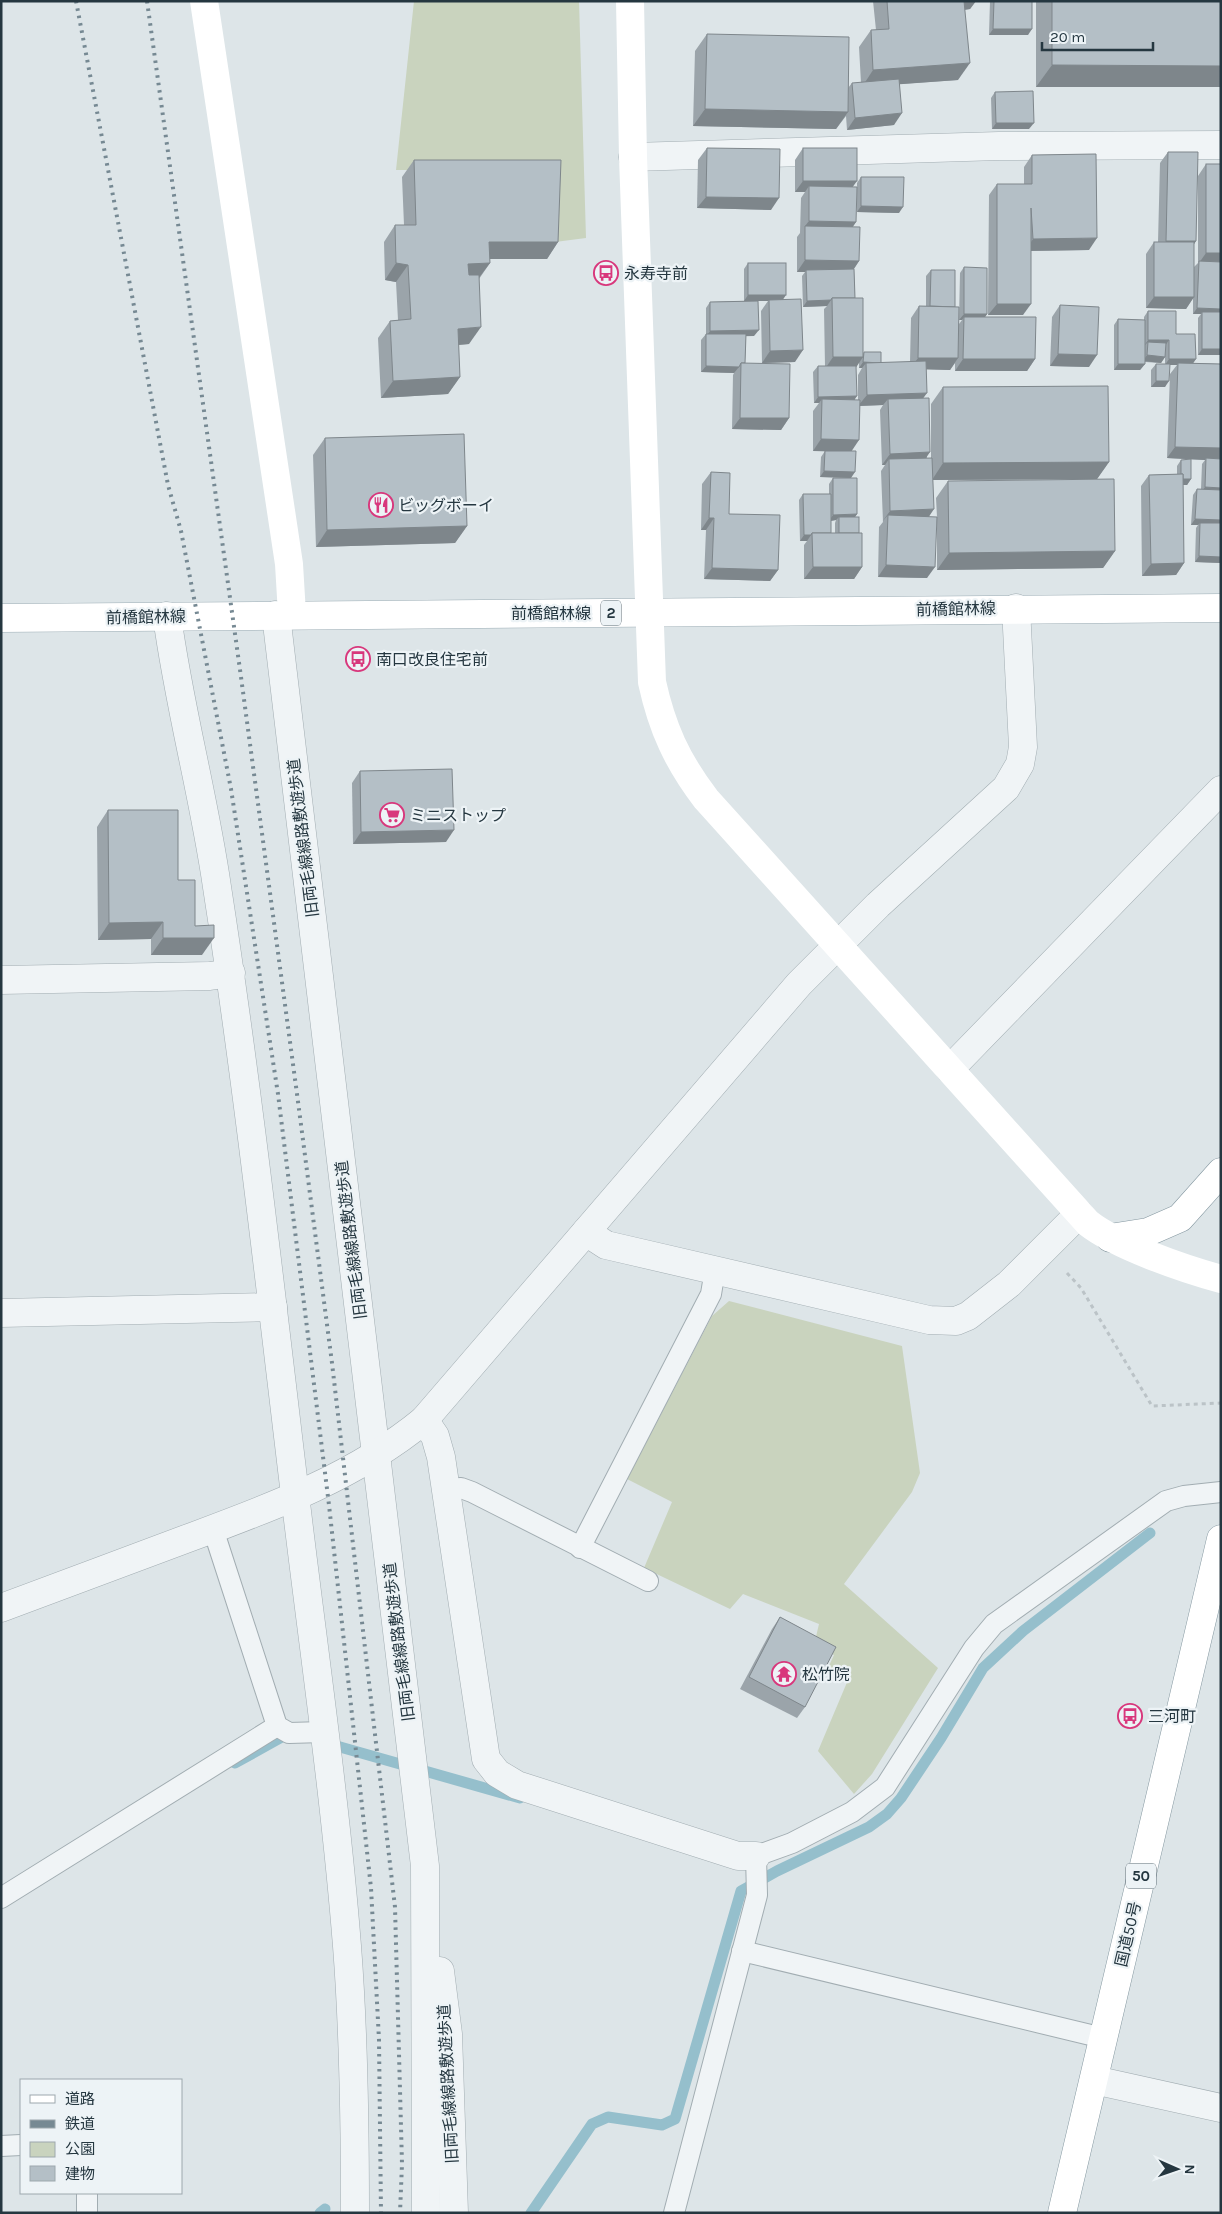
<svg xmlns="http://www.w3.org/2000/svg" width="1222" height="2214" viewBox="0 0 1222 2214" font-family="Karla,'Noto Sans JP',sans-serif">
  <rect width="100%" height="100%" fill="#dde5e8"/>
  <!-- green -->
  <g fill="#c9d3be">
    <path d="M414,1H579L586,238L555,242L557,170H396Z"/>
    <path d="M729,1301L902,1346L920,1473L912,1492L844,1584L938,1668L872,1774L854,1794L818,1751L848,1680L827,1670L834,1655L814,1645L819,1624L743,1594L730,1609L644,1568L672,1502L627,1479L712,1316Z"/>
  </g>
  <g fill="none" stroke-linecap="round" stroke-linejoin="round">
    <!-- stream -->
    <g stroke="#95bfcc" stroke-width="11">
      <path d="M326,1743L520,1798"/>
      <path d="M235,1763L289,1733L291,1734"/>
      <path d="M320,2213L325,2209"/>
      <path d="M531,2213L592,2124L608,2117L662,2125L675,2119L741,1891L777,1871L869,1827L887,1814L901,1798L941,1738L983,1668L1023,1631L1150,1533"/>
    </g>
    <defs>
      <g id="lane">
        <path d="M446,1489L461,1488L472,1492L648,1581"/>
        <path d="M213,1529L277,1726L289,1733L323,1732"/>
        <path d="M580,1548L711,1294L715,1270"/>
        <path d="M1,1898L277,1726"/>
        <path d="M742,1951L1103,2038"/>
        <path d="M1,2146L21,2145"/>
        <path d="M87,2213V2193"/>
        <path d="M674,2213L757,1895L756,1856L792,1843L852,1812L885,1787L974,1648L994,1624L1166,1501L1184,1496L1221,1492"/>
      </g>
      <g id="street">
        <path d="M633,157L999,146L1221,145"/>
        <path d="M276,615L425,1866L426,2213"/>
        <path d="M167,616C179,707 204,796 217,887C250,1100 273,1314 299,1528C316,1667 336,1807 347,1946C354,2035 355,2124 355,2213"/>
        <path d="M1,980L210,976L231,973"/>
        <path d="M950,1069L1221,790"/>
        <path d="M586,1232L606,1245L929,1320L956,1321L968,1316L1009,1284L1079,1214"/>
        <path d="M1,1313L273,1307"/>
        <path d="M424,1420L435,1436L441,1457L486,1759L497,1773L517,1785L738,1856H756"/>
        <path d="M1,1608C65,1584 130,1560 194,1536C275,1506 356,1476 424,1420L799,984L878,905L1006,788L1020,764L1023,747L1016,608"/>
        <path d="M440,1971L448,2034L454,2213"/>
        <path d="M1094,2080L1221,2108"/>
      </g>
      <path id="primary" d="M1,618L1221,608"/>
      <g id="highway">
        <path d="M1110,1238L1148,1232L1180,1218L1221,1172"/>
        <path d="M1062,2213L1221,1539"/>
      </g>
    </defs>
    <!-- lane casing -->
    <use href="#lane" stroke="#a2adb2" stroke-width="22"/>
    <!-- street casing -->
    <use href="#street" stroke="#a2adb2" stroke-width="29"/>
    <!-- primary casing -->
    <use href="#primary" stroke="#9cadb5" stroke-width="29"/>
    <!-- highway casing -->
    <use href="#highway" stroke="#8497a0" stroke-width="29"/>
    <!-- path -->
    <path stroke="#bbc3c7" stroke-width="3" stroke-dasharray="4 4" stroke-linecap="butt" d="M1067,1273L1081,1288L1152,1406L1221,1403"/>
    <!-- lane -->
    <use href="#lane" stroke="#f0f4f6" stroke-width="20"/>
    <!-- street -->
    <use href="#street" stroke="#f0f4f6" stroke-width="28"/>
    <!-- secondary -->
    <g stroke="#fff" stroke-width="28">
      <path d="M204,1L289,564L292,614"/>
      <path d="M630,1L633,157L652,682C662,728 677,761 706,799L1088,1223C1117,1246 1184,1269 1221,1279"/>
    </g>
    <!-- primary -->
    <use href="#primary" stroke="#fff" stroke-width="28"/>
    <!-- highway -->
    <use href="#highway" stroke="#fff" stroke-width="28"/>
    <!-- rail -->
    <g stroke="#768993" stroke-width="4" stroke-dasharray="2.5 5" stroke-linecap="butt">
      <path d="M76,1L168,485L181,531L231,789L278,1094L329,1505L371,1888L379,2040L381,2213"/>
      <path d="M147,1L241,677L297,1094L332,1363L362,1622L395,1907L402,2164L400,2213"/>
    </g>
  </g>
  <!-- wall -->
  <g fill="#9ba4aa" fill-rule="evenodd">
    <path d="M873,1H976L970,9L965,10L958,80L900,84L894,125L847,130L846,116L836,129L693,126L695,51L707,34L848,88L852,83H861L859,47L871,30H876Z"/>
    <path d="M990,1H1032L1028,35H989Z"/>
    <rect x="1036" y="1" width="185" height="86"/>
    <path d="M995,92L1029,129H992L991,98Z"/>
    <path d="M707,148L771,210L697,208L698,160Z"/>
    <path d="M803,148L852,187L856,222L853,226L859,261L854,269L855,298L863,353L880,363L910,362L911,318L919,306H926V276L931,270L955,307L959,324L962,320H959L960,273L964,267L987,314L985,317L1035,359L1027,371H955V363L950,370L926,369L923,398L927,458H931V404L943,387L1109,462L1097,479L933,480L929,517H937L936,498L948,481L1115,551L1103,568L937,570V521L927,578L878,577L879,527L883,522L881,471L885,465H882L880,410L883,405L860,406L851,451V478L820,477L821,457L825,451H813V411L819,403H814L813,372L818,366H825L824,309L827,306L803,307L802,276L805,272H797V237L800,233L801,198L805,192H795V160ZM859,362V368H862L858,375V400H855L856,366Z"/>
    <path d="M1168,152L1196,241L1194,244V286V267L1198,263V176L1206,164L1221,355H1198V318L1201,314H1193V298L1186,309L1146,308V254L1154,242H1158L1160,163Z"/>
    <path d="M1032,155L1089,250L1031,251L1023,315H988L989,195L997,184H1024V167Z"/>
    <path d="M414,160L558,242L547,259H490V263L479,279L469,344L458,345L460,377L448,394L381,398L378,338L390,321L398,320L396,282L385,280L384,242L395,225H404L402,177Z"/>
    <path d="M861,177L899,213L857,212V183Z"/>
    <path d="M748,263L783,299L795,362L762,363L761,311L768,301H758L754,336H746L745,363L789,418L781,430L732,429L733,375L734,373L701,372V340L706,334V308L710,302L744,301V269Z"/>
    <path d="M1060,305L1089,367L1050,366L1052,317Z"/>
    <path d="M1148,311L1176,334L1193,363L1221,364V563L1195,562L1196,528L1198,525H1191L1193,495L1197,489H1201L1202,464L1205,460L1167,458L1170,374L1177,365H1170L1165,387H1151V370L1156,364H1165V357L1161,363L1145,362V364L1140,370H1114V325L1118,319L1144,320V317Z"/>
    <path d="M325,438L467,526L455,543L316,547L313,455Z"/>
    <path d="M1181,460L1191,479L1187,485H1183L1184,563L1176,575L1142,576L1141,486L1149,475L1177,474V466Z"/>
    <path d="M711,472L729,514L778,570L770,581L704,579L706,530H701L702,484Z"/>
    <path d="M833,478L857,514L855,517L859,533L862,567L854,579H804V545L807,541H800L799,500L803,494H829V484ZM836,520L835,523V533H831V521Z"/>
    <path d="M360,771L446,842L353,844L352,783Z"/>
    <path d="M108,810L178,880L195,926L202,955H151V939L98,940L97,827Z"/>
    <path d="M780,1617L805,1707L797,1718L740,1689L772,1629Z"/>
  </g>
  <!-- shaded-wall -->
  <g fill="#7e868b">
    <path d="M958,1H976L970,9L952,11Z"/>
    <path d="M993,29H1032L1028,35H989Z"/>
    <path d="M970,63L958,80L862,87L873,70Z"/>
    <path d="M1052,65L1221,66V87H1036Z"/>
    <path d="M705,109L848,112L836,129L693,126Z"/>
    <path d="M902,113L894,125L847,130L855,118Z"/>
    <path d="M996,123H1034L1029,129H992Z"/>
    <path d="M803,181H857L849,192L809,186L805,192H795Z"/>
    <path d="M706,197L779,198L771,210L697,208Z"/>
    <path d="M861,206L903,207L899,213L857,212Z"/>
    <path d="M809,221L856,222L848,234L805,226Z"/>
    <path d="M1097,238L1089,250L1025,251L1033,239Z"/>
    <path d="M1166,241H1196L1188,253L1158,252Z"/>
    <path d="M489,242H558L547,259H477Z"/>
    <path d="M1206,253H1221V265L1199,263Z"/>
    <path d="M805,260L859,261L851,273L806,270L805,272H797Z"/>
    <path d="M396,263L408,265L396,282L385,280Z"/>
    <path d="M490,263L478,279L456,281L468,264Z"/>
    <path d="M748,295H786L782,301L769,300L768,301H744Z"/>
    <path d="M1154,297H1194L1186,309L1146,308Z"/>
    <path d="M831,300L827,306L803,307L807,301Z"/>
    <path d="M997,304H1031L1023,315H988Z"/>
    <path d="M1197,308L1221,309V315L1202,312L1201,314H1193Z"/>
    <path d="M964,314H987L983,320L964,317L962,320H959Z"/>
    <path d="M481,327L469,344L446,346L458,329Z"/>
    <path d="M759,330L754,336L706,337L710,331Z"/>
    <path d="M1148,340H1169L1165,346L1148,342L1144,346Z"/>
    <path d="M1202,349H1221V355H1198Z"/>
    <path d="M803,350L795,362L762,363L770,351Z"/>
    <path d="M1058,354L1097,355L1089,367L1050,366Z"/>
    <path d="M1147,355L1165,357L1161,363L1143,361Z"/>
    <path d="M833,357H863L855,369H825Z"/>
    <path d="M918,358H958L950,370L910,369Z"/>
    <path d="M963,359H1035L1027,371H955Z"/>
    <path d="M1169,359H1196L1192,365L1178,363L1177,365H1165Z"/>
    <path d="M863,362L881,363H866L862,368H859Z"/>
    <path d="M1118,364H1145L1140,370H1114Z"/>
    <path d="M706,366L739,367L734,373L701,372Z"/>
    <path d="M460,377L448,394L381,398L393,381Z"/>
    <path d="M1156,381H1169L1165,387H1151Z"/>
    <path d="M927,393L919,404L888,399L883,405L858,406L867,395Z"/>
    <path d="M857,396L853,402L822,399L819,403H814L818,397Z"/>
    <path d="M740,418H789L781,430L732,429Z"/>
    <path d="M821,439L859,440L851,452L813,451Z"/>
    <path d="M1175,447L1221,448V460L1206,458L1205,460L1167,458Z"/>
    <path d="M930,452L922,464L889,459L885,465H882L890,454Z"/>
    <path d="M1109,462L1097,479L932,480L943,463Z"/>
    <path d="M824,471L855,472L851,478L820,477Z"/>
    <path d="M1181,479H1191L1187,485H1177Z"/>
    <path d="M1205,487L1221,488V494L1201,493Z"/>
    <path d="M934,509L926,521L888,515L882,522L890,511Z"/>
    <path d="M857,514L853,520L839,517L836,520L829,521L833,515Z"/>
    <path d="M709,518H714L706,530H701Z"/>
    <path d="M1195,519L1221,520V527L1200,523L1198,525H1191Z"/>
    <path d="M467,526L455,543L316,547L327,530Z"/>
    <path d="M804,535H811L807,541H800Z"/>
    <path d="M1115,551L1103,568L937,570L949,553Z"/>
    <path d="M1199,556L1221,557V563L1195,562Z"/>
    <path d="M1184,563L1176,575L1142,576L1151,564Z"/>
    <path d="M886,565L935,567L927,578L878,577Z"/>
    <path d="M813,567H862L854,579H804Z"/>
    <path d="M712,568L778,570L770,581L704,579Z"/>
    <path d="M454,830L446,842L353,844L361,832Z"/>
    <path d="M163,922L151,939L98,940L109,923Z"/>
    <path d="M163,938H214L202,955H151Z"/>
  </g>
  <!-- building -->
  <g fill="#b4bfc6" stroke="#7e868b">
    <path d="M887,1H964L970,63L873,70L871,30L889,29Z"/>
    <path d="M994,1H1032V29H993Z"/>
    <path d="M1052,1H1221V66L1052,65Z"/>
    <path d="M707,34L849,37L848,112L705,109Z"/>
    <path d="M899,79L902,113L855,118L852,83Z"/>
    <path d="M1033,91L1034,123H996L995,92Z"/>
    <path d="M707,148L780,149L779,198L706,197Z"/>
    <rect x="803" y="148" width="54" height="33"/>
    <path d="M1168,152H1198L1196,241H1166Z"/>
    <path d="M1096,154L1097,238L1033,239L1031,208V304H997V184H1032V155Z"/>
    <path d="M414,160H561L558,242H489L490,263L468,264L469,275H479L481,327L458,329L460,377L393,381L390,321L411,319L408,265L396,263L395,225H416Z"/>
    <rect x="1206" y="164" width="15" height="89"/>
    <path d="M861,177H904L903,207L861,206Z"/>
    <path d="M809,186L857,187L856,222L809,221Z"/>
    <path d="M805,226L860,227L859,261L805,260Z"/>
    <rect x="1154" y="242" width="40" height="55"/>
    <path d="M1199,261L1221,262V309L1197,308Z"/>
    <rect x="748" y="263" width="38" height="32"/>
    <path d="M964,267L987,268V314H964Z"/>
    <path d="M854,269L855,298H832L831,300L807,301L806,270Z"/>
    <path d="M931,270H955V307L930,306Z"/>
    <path d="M832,298H863V357H833Z"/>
    <path d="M801,299L803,350L770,351L769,300Z"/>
    <path d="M758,301L759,330L710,331V302Z"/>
    <path d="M1060,305L1099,307L1097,355L1058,354Z"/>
    <path d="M919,306L959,307L958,358H918Z"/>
    <path d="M1148,311H1176V334H1195L1196,359H1169V340H1148Z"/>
    <rect x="1202" y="312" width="19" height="37"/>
    <path d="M964,317H1036L1035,359H963Z"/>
    <path d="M1118,319L1145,320V364H1118Z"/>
    <path d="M706,334H746L745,363H741L739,367L706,366Z"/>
    <path d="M1148,342L1166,343L1165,357L1147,355Z"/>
    <path d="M864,352H881V363L863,362Z"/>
    <path d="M926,361L927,393L867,395L866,363Z"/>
    <path d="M741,363L790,364L789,418H740Z"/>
    <path d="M1178,363L1221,364V448L1175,447Z"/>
    <path d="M1156,364H1170L1169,381H1156Z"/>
    <path d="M818,366H856L857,396L818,397Z"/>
    <path d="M1108,386L1109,462L943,463V387Z"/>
    <path d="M929,398L930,452L890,454L888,399Z"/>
    <path d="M822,399L860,400L859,440L821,439Z"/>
    <path d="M464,434L467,526L327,530L325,438Z"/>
    <path d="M825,451H856L855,472L824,471Z"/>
    <path d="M932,458L934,509L890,511L889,459Z"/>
    <path d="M1206,458L1221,459V488L1205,487Z"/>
    <path d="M1191,459V479H1183V474H1181V460Z"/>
    <path d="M711,472L730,473L729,514L780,515L778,570L712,568L714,518H709Z"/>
    <path d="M1183,474L1184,563L1151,564L1149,475Z"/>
    <path d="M833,478H857V514L833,515Z"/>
    <path d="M1114,479L1115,551L949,553L948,481Z"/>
    <path d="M1197,489L1221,490V520L1195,519Z"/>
    <path d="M803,494H831V533H812L811,535H804Z"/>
    <path d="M888,515L937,517L935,567L886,565Z"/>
    <rect x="839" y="517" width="20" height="16"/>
    <path d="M1200,523H1221V557L1199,556Z"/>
    <path d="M812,533H862V567H813Z"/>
    <path d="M452,769L454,830L361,832L360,771Z"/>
    <path d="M108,810H178V880H195V926L214,925V938H163V922L109,923Z"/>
    <path d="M780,1617L836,1647L805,1707L749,1677Z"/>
  </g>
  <!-- icons -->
  <defs>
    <symbol id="bus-ring" viewBox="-11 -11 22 22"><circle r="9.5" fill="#edf3f6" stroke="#d8377c" stroke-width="1.5"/><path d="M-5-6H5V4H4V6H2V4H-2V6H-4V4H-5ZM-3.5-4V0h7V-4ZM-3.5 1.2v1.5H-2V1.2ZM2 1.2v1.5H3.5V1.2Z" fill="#d8377c"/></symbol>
    <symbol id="restaurant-ring" viewBox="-11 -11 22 22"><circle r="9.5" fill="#edf3f6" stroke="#d8377c" stroke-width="1.5"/><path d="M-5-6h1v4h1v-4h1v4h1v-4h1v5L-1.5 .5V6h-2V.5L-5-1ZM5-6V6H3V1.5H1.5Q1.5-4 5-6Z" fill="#d8377c"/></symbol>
    <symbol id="supermarket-ring" viewBox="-11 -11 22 22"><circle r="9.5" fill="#edf3f6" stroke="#d8377c" stroke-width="1.5"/><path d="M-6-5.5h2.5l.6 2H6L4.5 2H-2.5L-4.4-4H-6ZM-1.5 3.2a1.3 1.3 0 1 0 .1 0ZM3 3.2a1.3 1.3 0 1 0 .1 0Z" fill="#d8377c"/></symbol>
    <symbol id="temple-ring" viewBox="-11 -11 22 22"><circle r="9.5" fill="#edf3f6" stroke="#d8377c" stroke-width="1.5"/><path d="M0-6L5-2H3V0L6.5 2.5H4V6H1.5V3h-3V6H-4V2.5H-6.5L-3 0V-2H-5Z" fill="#d8377c"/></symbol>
  </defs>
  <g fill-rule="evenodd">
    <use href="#bus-ring" x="592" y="259" width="28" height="28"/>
    <use href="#restaurant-ring" x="367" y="491" width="28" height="28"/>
    <use href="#bus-ring" x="344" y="645" width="28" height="28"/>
    <use href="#supermarket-ring" x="378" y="801" width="28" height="28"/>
    <use href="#temple-ring" x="770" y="1660" width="28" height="28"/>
    <use href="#bus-ring" x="1116" y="1702" width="28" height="28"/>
  </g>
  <g text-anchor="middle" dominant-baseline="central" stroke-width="4.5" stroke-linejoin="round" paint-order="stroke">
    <!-- shield labels -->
    <g fill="#edf3f6" stroke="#616f77" stroke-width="1">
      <rect x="601" y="600.5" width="20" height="25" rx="4"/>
      <rect x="1126" y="1863.5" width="30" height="25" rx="4"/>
    </g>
    <g font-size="15" font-weight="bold" fill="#253740">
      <text x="611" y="613">2</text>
      <text x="1141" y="1876">50</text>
    </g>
    <!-- poi labels -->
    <g font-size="16" fill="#253740" stroke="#edf3f6" text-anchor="start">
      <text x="624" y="273">永寿寺前</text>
      <text x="398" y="505">ビッグボーイ</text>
      <text x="376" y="659">南口改良住宅前</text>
      <text x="410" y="815">ミニストップ</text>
      <text x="802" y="1674">松竹院</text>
      <text x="1148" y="1716">三河町</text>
    </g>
    <!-- street labels -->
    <g font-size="16" fill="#253740" stroke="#edf3f6">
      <text transform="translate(956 609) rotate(-1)">前橋館林線</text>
      <text x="551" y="613">前橋館林線</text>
      <text transform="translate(146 617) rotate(-1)">前橋館林線</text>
      <text transform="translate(303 838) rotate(-97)">旧両毛線線路敷遊歩道</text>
      <text transform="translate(351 1240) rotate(-97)">旧両毛線線路敷遊歩道</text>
      <text transform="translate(399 1642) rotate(-97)">旧両毛線線路敷遊歩道</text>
      <text transform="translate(1128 1934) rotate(-77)">国道50号</text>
      <text transform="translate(448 2084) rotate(-93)">旧両毛線線路敷遊歩道</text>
    </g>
  </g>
  <!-- border -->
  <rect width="1222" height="2214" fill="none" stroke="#253740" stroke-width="5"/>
  <!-- legend -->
  <rect x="20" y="2079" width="162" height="115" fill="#edf3f6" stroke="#9da8ad"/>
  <rect x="30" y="2095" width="25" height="8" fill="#ffffff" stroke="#9da8ad"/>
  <text x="65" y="2104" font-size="15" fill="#253740">道路</text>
  <rect x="30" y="2120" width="25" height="8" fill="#768993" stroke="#9da8ad"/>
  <text x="65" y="2129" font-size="15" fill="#253740">鉄道</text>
  <rect x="30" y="2142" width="25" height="15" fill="#c9d3be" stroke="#9da8ad"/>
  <text x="65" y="2154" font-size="15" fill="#253740">公園</text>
  <rect x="30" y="2166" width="25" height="15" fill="#b4bfc6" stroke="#9da8ad"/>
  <text x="65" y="2179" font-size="15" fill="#253740">建物</text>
  <!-- north arrow -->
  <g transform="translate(1177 2169) rotate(92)" stroke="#edf3f6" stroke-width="4" paint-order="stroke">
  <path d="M0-4L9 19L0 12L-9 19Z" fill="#253740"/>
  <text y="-8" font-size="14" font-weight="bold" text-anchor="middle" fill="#253740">N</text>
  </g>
  <!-- scale -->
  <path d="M1042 42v8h111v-8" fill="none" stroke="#253740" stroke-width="2.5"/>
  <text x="1050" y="42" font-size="15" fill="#253740" stroke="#edf3f6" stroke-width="4" paint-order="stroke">20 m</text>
</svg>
